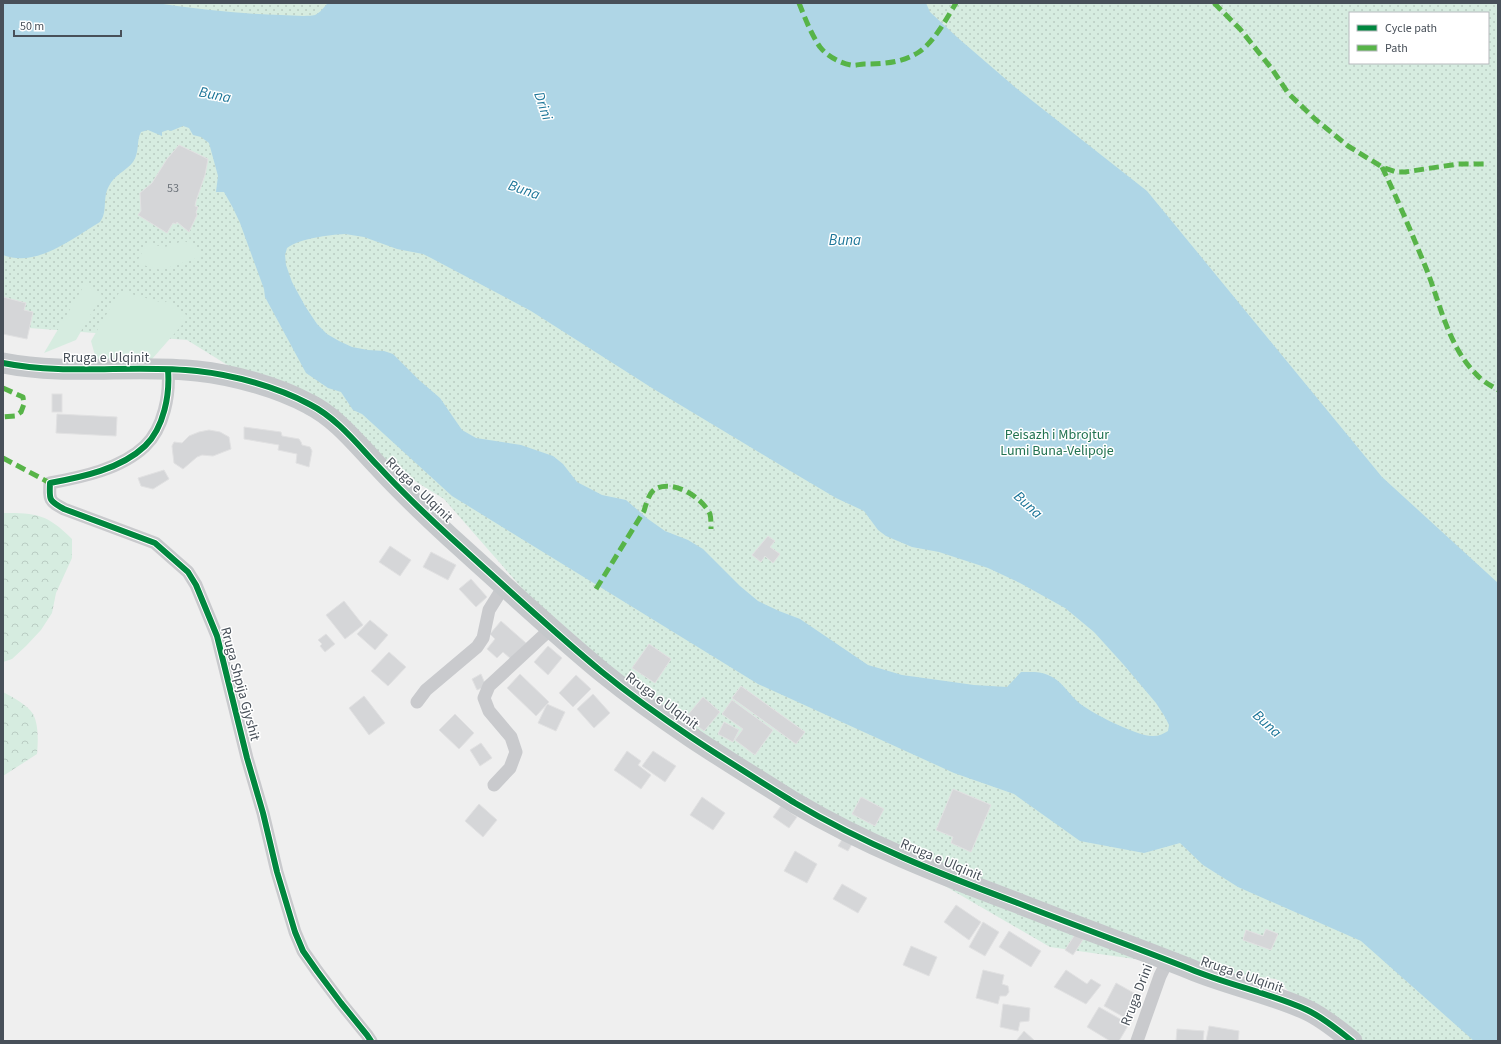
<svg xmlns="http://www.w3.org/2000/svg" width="1501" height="1044" viewBox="0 0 1501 1044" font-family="'Source Sans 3',sans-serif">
  <defs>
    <pattern id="forest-crowns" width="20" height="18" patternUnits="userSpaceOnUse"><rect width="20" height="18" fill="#d6ece0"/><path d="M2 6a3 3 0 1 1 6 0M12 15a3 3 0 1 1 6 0" fill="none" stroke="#b9ccc2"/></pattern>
    <pattern id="park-dots" width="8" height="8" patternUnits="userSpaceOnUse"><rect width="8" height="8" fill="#d6ece0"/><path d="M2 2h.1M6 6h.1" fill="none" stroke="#b9ccc2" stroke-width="1.8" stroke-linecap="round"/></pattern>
  </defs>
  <rect width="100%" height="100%" fill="#efefef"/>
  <!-- forest -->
  <g fill="url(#forest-crowns)">
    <path d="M3,513C37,513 47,514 72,539V558L56,593L52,613L41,630L26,646L12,659L3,662Z"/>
    <path d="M3,692C12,697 28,705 33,714C39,725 38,743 37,754L3,776Z"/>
  </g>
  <!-- park -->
  <path fill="url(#park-dots)" fill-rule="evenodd" d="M3,3H1498V1041H1340L1276,979L1050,947L745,770L561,633L444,499L187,340L3,326ZM1350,13H1488V63H1350Z"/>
  <!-- garden -->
  <g fill="#d6ece0">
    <path d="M182,240L193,245L203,256L161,270L136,263L148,242C160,248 171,249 182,240Z"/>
    <path d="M85,284L102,295L76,340L44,353Z"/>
    <path d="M120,291L164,303L167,301L189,317L152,359H96L91,341Z"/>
  </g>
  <!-- water -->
  <path fill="#afd6e6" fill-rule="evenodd" d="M3,3H156C197,9 239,14 281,15C291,15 305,17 315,15C320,13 324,7 328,3H926L930,12L958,38L1016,88L1147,191L1382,477L1498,583V1041H1474L1361,941L1238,887L1203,865L1180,843L1144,853L1080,841L1014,794L954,773L758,684L452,496L362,414L353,410L341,392L328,388L306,373L265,297L264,289L240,223L233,208L224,192H216L218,176L209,143L201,137L193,135L189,128L183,126L171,131L168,130L162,132V136L148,130L141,132C136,141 140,152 133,162C126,171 114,175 109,186C102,198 108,212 100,222C71,239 37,268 3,255ZM345,234L364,237L397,249L423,254L431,258L531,311L652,388L787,469L836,498L864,511L878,530L886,536L912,547L939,552L988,568L1020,583L1065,608L1094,632L1123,664L1156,703L1165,717L1169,725L1168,731C1163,734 1159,736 1153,736C1138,737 1089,712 1078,702C1068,693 1061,680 1048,675C1040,671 1030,672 1021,672L1007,687L974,685L902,675L868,665L800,619L779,611L758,601L740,586L703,549L688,540L665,531L648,519L626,500L602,495L577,482L563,464L553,456L521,445L476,438L462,430L440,398L419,380L393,354L384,351L368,350L352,347L339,341L327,334L317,324L305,306L292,282L286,265L285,255L287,248C301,238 328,235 345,234Z"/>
  <!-- building -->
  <g fill="#d5d6d8" stroke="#e1e1e2">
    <path d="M179,145L208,159L205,175L196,201L195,206L198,207L196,212L197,215L189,232L177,222L176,224L173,223L167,233L138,215L141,211L140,193L152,183L167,159Z"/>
    <path d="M3,297L26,303L24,310L33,312L27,339L3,334Z"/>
    <rect x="52" y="394" width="10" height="18"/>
    <path d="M57,414L117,417L116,436L56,433Z"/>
    <path d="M244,427L281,432L282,436L299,439L301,442L302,445L310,447L312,451L309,467L296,463L297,454L278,450L279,445L244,439Z"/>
    <path d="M209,430L220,432L229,437L231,449L213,456L202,455L197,457L183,469L174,463L172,446L174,442L182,443L189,436L199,432Z"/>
    <path d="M164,470L169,479L153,489L141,486L138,478Z"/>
    <path d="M768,536L775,541L770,547L780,554L773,563L765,556L761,562L752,555Z"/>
    <path d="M390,546L411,560L400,576L379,562Z"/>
    <path d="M431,552L456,565L448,580L423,567Z"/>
    <path d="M471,579L487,597L476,607L459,589Z"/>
    <path d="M344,601L363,625L345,639L326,615Z"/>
    <path d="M370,620L388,635L375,650L357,634Z"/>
    <path d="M501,621L526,643L511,659L503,652L497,658L487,649L495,639L490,634Z"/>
    <path d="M326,634L335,644L325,652L320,646L322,644L318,640Z"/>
    <path d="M649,644L671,659L655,683L632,668Z"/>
    <path d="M548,646L562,658L548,675L534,662Z"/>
    <path d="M389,652L406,667L388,686L371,671Z"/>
    <path d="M481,674L486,686L477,690L472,679Z"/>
    <path d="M520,674L549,702L536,716L507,688Z"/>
    <path d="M576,675L591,689L573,707L559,693Z"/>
    <path d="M741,686L805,732L796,744L732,698Z"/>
    <path d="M593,694L610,713L594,728L577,709Z"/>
    <path d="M364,696L385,723L369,735L349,708Z"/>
    <path d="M703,697L720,712L704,731L686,717Z"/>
    <path d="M732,700L773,730L755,755L735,740L743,729L722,714Z"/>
    <path d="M547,704L565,712L556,731L538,723Z"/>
    <path d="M455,714L474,733L459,749L439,730Z"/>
    <path d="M724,722L739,730L733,742L718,734Z"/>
    <path d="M481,743L492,758L480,766L470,750Z"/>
    <path d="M627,751L641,761L638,765L651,775L641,789L614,770Z"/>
    <path d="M653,751L676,766L665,782L642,766Z"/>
    <path d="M953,789L991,805L971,852L951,843L953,837L936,830Z"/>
    <path d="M702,797L725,813L713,830L690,815Z"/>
    <path d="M861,797L884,809L875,826L852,814Z"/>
    <path d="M479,804L497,820L483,837L465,821Z"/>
    <path d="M781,806L797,817L789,828L773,817Z"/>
    <path d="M843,838L852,844L848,851L838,846Z"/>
    <path d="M795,851L817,864L807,883L784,871Z"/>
    <path d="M842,884L867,898L858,913L833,899Z"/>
    <path d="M956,905L981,922L969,940L944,922Z"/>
    <path d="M983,922L999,932L985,956L969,947Z"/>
    <path d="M1266,929L1278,934L1271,950L1243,940L1246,930L1263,936Z"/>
    <path d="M1009,931L1041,951L1031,967L999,947Z"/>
    <path d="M1076,933L1084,938L1073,955L1065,950Z"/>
    <path d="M911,946L937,957L929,976L903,965Z"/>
    <path d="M983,970L1004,975L1002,984L1008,986L1009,992L1006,996H1000L998,1004L976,998Z"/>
    <path d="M1066,970L1087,984L1091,979L1101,985L1086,1004L1054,987Z"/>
    <path d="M1116,983L1141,997L1129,1020L1104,1006Z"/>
    <path d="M1003,1004L1030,1008L1029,1021L1020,1022L1018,1031L1000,1027Z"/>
    <path d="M1099,1007L1129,1024L1119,1041H1110L1087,1027Z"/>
    <path d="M1209,1026L1239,1031L1238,1041H1206Z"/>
    <path d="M1177,1029L1204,1031L1203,1041H1176Z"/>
    <path d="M1024,1031L1035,1041H1016Z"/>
  </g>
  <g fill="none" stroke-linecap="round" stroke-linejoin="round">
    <!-- street -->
    <g stroke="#c9cacd" stroke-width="13">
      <path d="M168,370C170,394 164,428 145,446C121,469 82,477 50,483C49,500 49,501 64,509L155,543L188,572L196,585L217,636L247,758L263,813L277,872L295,932L303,951L317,971L341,1003L367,1035L371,1041"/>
      <path d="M417,702L426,690L477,647L483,638L489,610L499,594L507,587"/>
      <path d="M494,785L510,768L516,752L511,737L489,711L484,698L489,686L544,635L548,625"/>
      <path d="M1137,1041L1160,976L1168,960"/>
    </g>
    <!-- primary -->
    <path stroke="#c5c8cb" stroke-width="21" d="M3,363C68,376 132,364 197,371C234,375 277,387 309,404C337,418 357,444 378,466C401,491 425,514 450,537C500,582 550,629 602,672C662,721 729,762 795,803C864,844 940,874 1015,902C1073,925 1132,946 1190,969C1228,985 1270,993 1307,1010C1324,1018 1338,1030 1352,1041"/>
    <!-- quiet -->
    <g stroke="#57b448" stroke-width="5" stroke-dasharray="10 5" stroke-linecap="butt">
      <path d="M799,3C805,18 811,34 820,47C827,56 840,63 851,65C855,66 860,64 864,64C883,64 902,63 919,52C934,42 947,18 956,3"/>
      <path d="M1214,3L1240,29L1272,69L1288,93L1315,119L1348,146L1382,167L1396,172H1405L1458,164H1488"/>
      <path d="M1382,167C1398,200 1412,234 1426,268C1440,303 1448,346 1476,374C1482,381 1490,385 1498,390"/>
      <path d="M3,388L23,397L24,404L21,412L15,416L3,417"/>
      <path d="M3,458L50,483"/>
      <path d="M596,589L644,511C646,504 649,493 655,489C673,479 702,497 710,514C711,518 711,524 711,529"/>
    </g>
    <defs>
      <g id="cycleway">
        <path d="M3,363C68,376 132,364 197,371C234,375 277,387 309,404C337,418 357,444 378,466C401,491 425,514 450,537C500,582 550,629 602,672C662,721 729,762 795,803C864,844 940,874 1015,902C1073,925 1132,946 1190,969C1228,985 1270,993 1307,1010C1324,1018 1338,1030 1352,1041"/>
        <path d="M168,370C170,394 164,428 145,446C121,469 82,477 50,483C49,500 49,501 64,509L155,543L188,572L196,585L217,636L247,758L263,813L277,872L295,932L303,951L317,971L341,1003L367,1035L371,1041"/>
      </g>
    </defs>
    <!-- cycleway casing -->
    <use href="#cycleway" stroke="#fff" stroke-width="8"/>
    <!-- cycleway -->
    <use href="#cycleway" stroke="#00873e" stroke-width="6"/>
  </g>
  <g text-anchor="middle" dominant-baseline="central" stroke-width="3" stroke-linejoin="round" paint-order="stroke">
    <!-- number labels -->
    <g font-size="12" fill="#6d737a">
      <text x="173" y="188">53</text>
    </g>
    <!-- street labels -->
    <g font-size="14" fill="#485059" stroke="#fff">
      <text x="106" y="358">Rruga e Ulqinit</text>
      <text transform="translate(419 490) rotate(44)">Rruga e Ulqinit</text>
      <text transform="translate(240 684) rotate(75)">Rruga Shpija Gjyshit</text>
      <text transform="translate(662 701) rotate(36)">Rruga e Ulqinit</text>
      <text transform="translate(941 860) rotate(23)">Rruga e Ulqinit</text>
      <text transform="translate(1242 975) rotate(19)">Rruga e Ulqinit</text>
      <text transform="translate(1137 995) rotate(-69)">Rruga Drini</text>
    </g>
    <!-- park labels -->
    <g font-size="14" fill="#217250" stroke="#fff">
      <text x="1057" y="435">Peisazh i Mbrojtur<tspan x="1057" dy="16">Lumi Buna-Velipoje</tspan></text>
    </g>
    <!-- water labels -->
    <g font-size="15" font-style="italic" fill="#1c7598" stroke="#fff">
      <text transform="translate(215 95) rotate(11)">Buna</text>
      <text transform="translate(543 106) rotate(71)">Drini</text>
      <text transform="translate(524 190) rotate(19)">Buna</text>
      <text x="845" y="240">Buna</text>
      <text transform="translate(1028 505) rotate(42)">Buna</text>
      <text transform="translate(1267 724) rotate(42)">Buna</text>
    </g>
  </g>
  <!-- border -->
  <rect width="1501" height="1044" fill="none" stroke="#485059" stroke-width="8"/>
  <!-- legend -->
  <rect x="1349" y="12" width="140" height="52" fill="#ffffff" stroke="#b6b9bd"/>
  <rect x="1357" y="25" width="20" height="6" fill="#00873e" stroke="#b6b9bd"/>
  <text x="1385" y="32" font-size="12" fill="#485059">Cycle path</text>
  <rect x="1357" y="45" width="20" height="6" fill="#57b448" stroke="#b6b9bd"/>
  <text x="1385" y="52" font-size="12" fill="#485059">Path</text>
  <!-- scale -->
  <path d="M14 30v6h107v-6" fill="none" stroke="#485059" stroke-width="2"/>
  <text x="20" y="30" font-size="12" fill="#485059" stroke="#ffffff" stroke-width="3" paint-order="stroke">50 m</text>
</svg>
